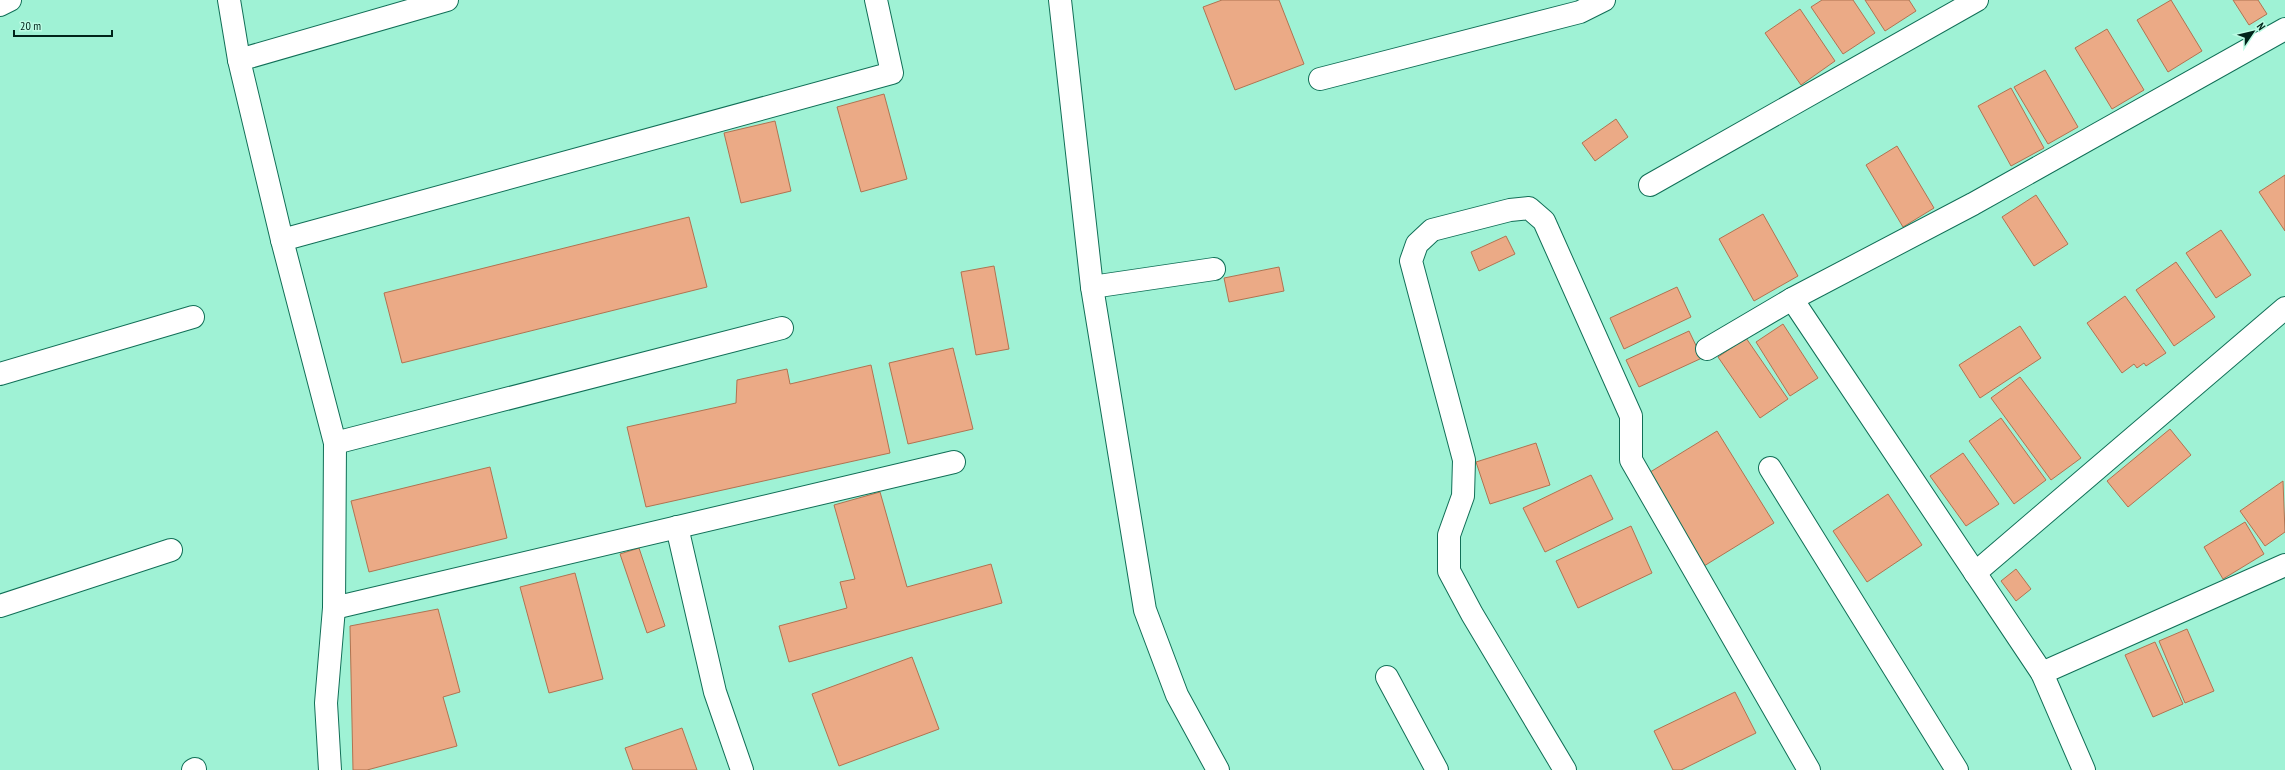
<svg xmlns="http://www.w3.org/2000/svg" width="2285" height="770" viewBox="0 0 2285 770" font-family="'PT Sans Narrow',sans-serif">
  <rect width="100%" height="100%" fill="#9ff2d5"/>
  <!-- building -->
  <g fill="#ebaa86" stroke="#b07351">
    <path d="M1222,0H1279L1304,64L1235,90L1203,7Z"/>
    <path d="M1822,0H1853L1875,33L1843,54L1811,7Z"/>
    <path d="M1865,0H1909L1916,11L1885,31Z"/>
    <path d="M2171,0L2202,51L2168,72L2137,20Z"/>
    <path d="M2233,0H2258L2267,14L2249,25Z"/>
    <path d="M1800,9L1835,61L1801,85L1765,33Z"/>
    <path d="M2107,29L2144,90L2112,109L2075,48Z"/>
    <path d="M2045,70L2078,127L2048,144L2014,87Z"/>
    <path d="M2011,88L2044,148L2011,166L1978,106Z"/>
    <path d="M884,94L907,179L861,192L837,107Z"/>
    <path d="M1616,119L1628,137L1595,161L1582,143Z"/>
    <path d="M775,121L791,191L741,203L724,133Z"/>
    <path d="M1897,146L1934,208L1903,227L1866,165Z"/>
    <path d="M2285,175V231L2259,192Z"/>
    <path d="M2036,195L2068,244L2034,266L2002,217Z"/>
    <path d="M1763,214L1798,276L1754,301L1719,239Z"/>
    <path d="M689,217L707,287L402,363L384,293Z"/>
    <path d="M2221,230L2251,275L2216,298L2186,253Z"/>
    <path d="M1506,236L1515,254L1479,271L1471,252Z"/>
    <path d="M2176,262L2215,317L2174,346L2136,290Z"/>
    <path d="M994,266L1009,349L976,355L961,272Z"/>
    <path d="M1279,267L1284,291L1229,302L1224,278Z"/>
    <path d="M1677,287L1691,317L1624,349L1610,318Z"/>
    <path d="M2125,296L2166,353L2146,366L2144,363L2137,368L2134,364L2122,373L2087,323Z"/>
    <path d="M1783,324L1818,378L1790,396L1756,342Z"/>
    <path d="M2020,326L2041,358L1980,398L1959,365Z"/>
    <path d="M1689,331L1702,358L1639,387L1626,360Z"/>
    <path d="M1746,338L1788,399L1760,418L1718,357Z"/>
    <path d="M953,348L973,429L908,444L889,363Z"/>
    <path d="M871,365L890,453L646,507L627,427L736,403L737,380L787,369L790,384Z"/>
    <path d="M2020,377L2081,458L2051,480L1991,398Z"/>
    <path d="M2001,418L2046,480L2014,504L1969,441Z"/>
    <path d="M2170,429L2191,455L2128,507L2107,481Z"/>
    <path d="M1717,431L1774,523L1704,566L1647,474Z"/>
    <path d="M1536,443L1550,485L1490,504L1476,462Z"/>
    <path d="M1963,453L1999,504L1966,526L1930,476Z"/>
    <path d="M490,467L507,538L369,572L351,501Z"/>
    <path d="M1591,475L1613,519L1545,552L1523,508Z"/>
    <path d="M2283,481L2285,532L2265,546L2240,511Z"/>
    <path d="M880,492L907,587L991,564L1002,603L789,662L779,626L847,608L840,582L855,579L834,505Z"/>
    <path d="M1888,494L1922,545L1867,582L1833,531Z"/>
    <path d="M2245,522L2264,554L2223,579L2204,547Z"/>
    <path d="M1631,526L1652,573L1578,608L1556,561Z"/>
    <path d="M639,548L665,626L647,633L620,554Z"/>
    <path d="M2016,569L2031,589L2016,601L2001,581Z"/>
    <path d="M575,573L603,679L549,693L520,587Z"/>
    <path d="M438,609L460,692L443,697L457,746L367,770H353L350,626Z"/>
    <path d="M2187,629L2214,691L2185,703L2159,641Z"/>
    <path d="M2155,642L2183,704L2153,717L2125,655Z"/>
    <path d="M912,657L939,729L839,766L812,694Z"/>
    <path d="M1735,692L1756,733L1681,770H1673L1654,731Z"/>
    <path d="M682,728L697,770H633L625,748Z"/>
  </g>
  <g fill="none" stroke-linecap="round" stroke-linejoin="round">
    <defs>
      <g id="minor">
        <path d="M229,0L239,60L282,240L335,443L334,608L326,703L330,770"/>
        <path d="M1060,0L1092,287L1145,610L1177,695L1218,770"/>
        <path d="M0,5L10,0"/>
        <path d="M239,60L447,0"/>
        <path d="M1320,79L1580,12L1604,0"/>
        <path d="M1650,185L1977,0"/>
        <path d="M282,240L892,73L876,0"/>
        <path d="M1092,287L1214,269"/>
        <path d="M1792,299L2042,673L2084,770"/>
        <path d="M1707,349L1792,299L1973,204L2285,29"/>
        <path d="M0,374L193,317"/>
        <path d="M335,443L782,328"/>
        <path d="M1770,468L1957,770"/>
        <path d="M677,527L715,692L742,770"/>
        <path d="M1975,573L2285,308"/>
        <path d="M0,606L171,550"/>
        <path d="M334,608L954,462"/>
        <path d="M2042,673L2285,565"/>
        <path d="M1387,677L1437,770"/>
        <path d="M193,770L195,769"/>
        <path d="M1565,770L1472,614L1449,571V535L1463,496L1464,460L1411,261L1417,244L1432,230L1510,210L1529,208L1544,221L1631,416V460L1809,770"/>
      </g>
    </defs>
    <!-- minor casing -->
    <use href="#minor" stroke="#116f57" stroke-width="24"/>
    <!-- minor -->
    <use href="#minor" stroke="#fff" stroke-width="22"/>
  </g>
  <!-- north arrow -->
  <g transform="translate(2253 32) rotate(55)" stroke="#bbfce4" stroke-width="3" paint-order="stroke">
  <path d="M0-3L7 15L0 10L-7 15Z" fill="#00241a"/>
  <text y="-6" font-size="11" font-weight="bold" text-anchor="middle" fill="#00241a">N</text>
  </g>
  <!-- scale -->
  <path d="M14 30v6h98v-6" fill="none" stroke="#00241a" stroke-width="2"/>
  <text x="20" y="30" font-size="12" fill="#00241a" stroke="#bbfce4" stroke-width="3" paint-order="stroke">20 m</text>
</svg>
